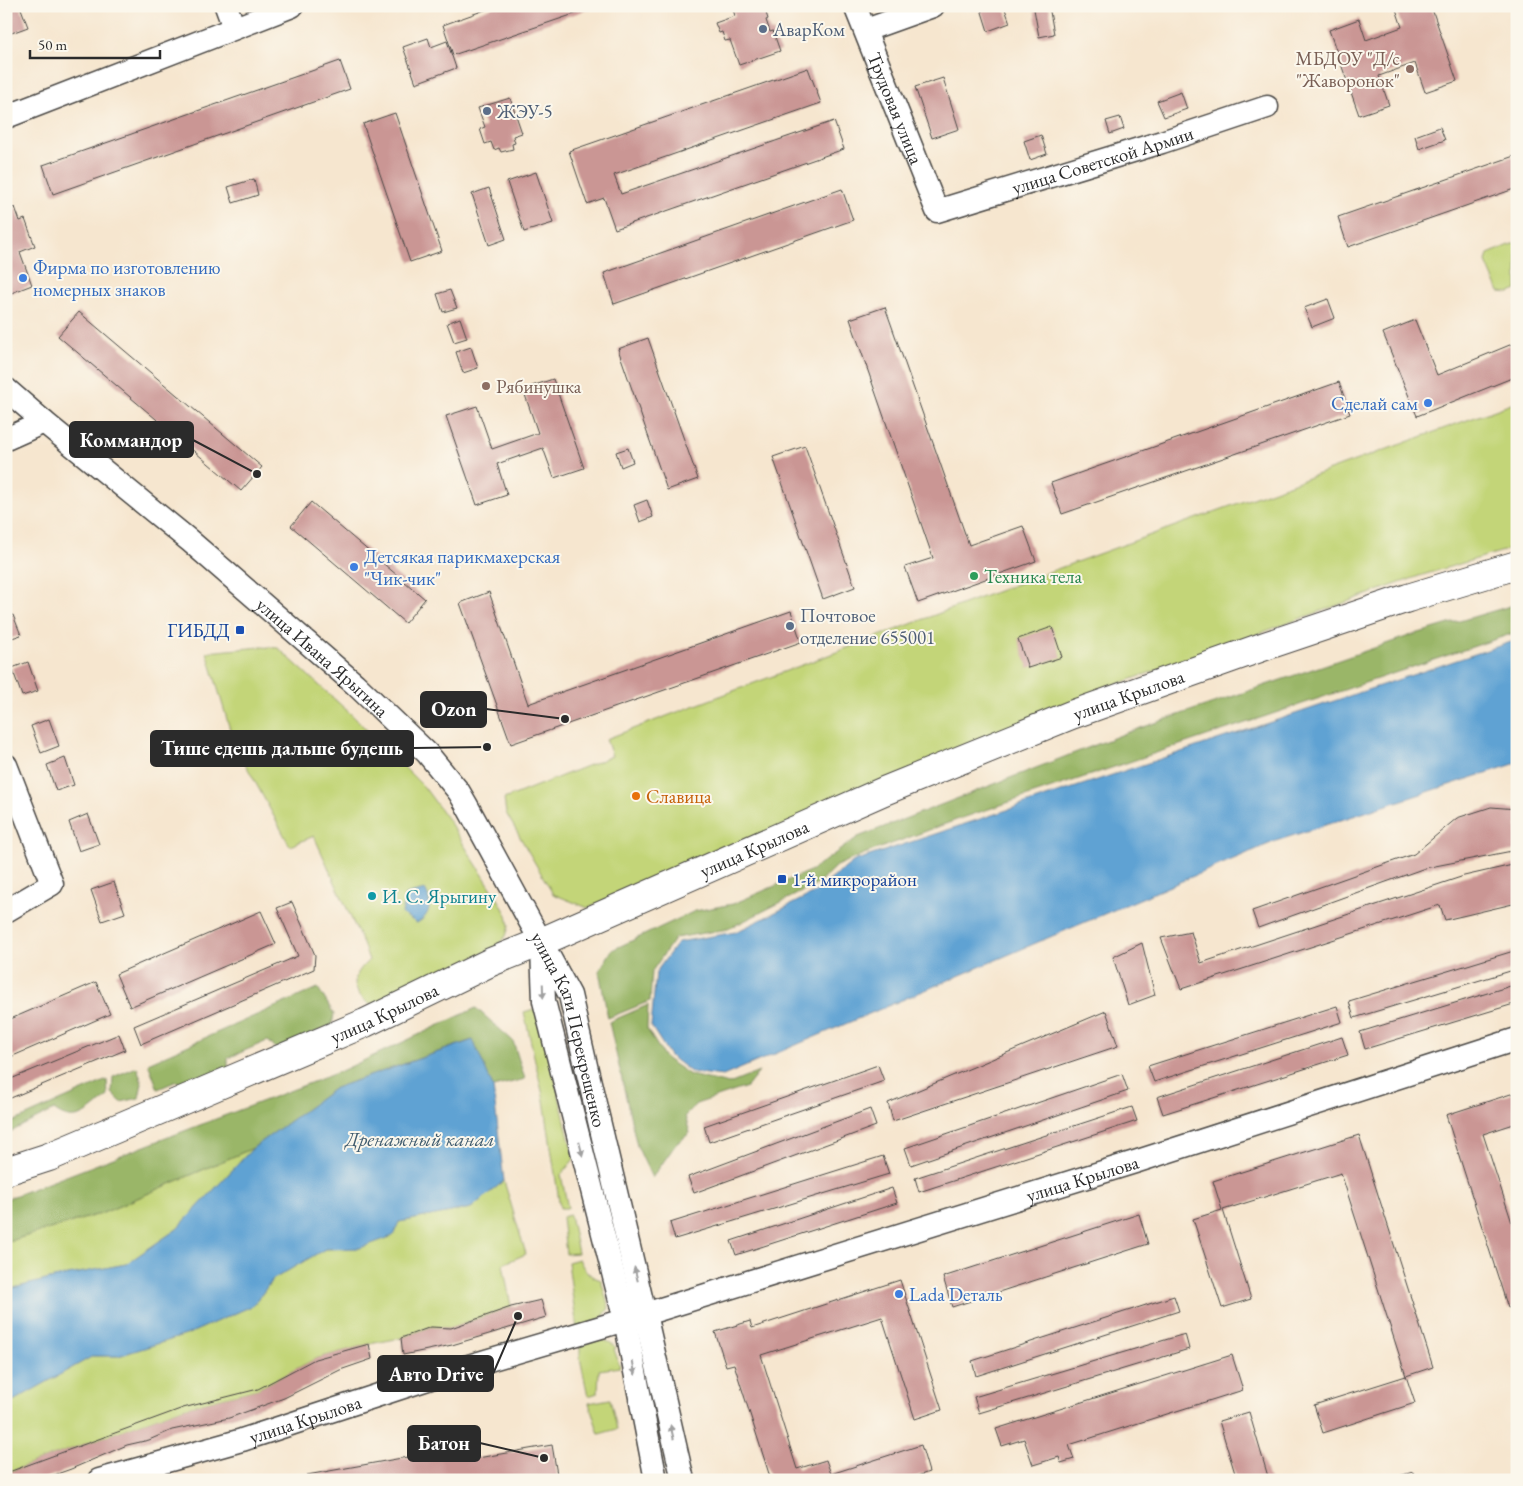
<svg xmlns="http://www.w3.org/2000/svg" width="1523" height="1486" viewBox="0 0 1523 1486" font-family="'EB Garamond',serif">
  <rect width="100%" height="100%" fill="#fbf7ec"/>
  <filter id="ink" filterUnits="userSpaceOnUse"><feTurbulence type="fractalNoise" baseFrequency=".02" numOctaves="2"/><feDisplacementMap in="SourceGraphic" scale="10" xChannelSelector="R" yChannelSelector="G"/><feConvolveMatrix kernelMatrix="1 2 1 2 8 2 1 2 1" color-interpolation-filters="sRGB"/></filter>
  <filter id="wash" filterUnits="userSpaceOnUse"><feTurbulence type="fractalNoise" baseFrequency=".0096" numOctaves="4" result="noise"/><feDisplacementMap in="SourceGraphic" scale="20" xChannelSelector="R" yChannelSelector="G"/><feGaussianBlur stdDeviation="1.12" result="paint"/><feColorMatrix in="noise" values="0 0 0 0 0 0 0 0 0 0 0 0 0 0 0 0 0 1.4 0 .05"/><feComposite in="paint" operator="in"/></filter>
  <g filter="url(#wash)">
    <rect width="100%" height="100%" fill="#f6e6cf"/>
    <!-- green -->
    <g fill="#c3d578" stroke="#778052">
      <path d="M1517,242V290L1510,293L1499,292L1486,262L1488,254Z"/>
      <path d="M1517,402V547L1419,576L1107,688L588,908L553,894L506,813L504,799L612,756L606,739L1046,573Z"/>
      <path d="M261,647L278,648L352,715L424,787L449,821L498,899L507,915L509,926L506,936L496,947L378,1004H369C349,988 352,976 369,960L363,944L314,836L290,846L234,743L207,652Z"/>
      <path d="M538,1008L574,1159L561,1175L568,1208H560L544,1100L524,1012Z"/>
      <path d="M253,1148L177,1229L126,1264L58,1277L6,1290V1242L103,1213Z"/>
      <path d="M504,1181L526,1254L503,1264L511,1307L451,1328L431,1327L401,1338L369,1344L315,1359L258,1389L183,1408L6,1473V1405L93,1356H118L186,1335L254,1305L272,1280L325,1249L360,1248L399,1222L471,1208Z"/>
      <path d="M570,1215L578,1253L566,1254L562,1217Z"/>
      <path d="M579,1259C584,1270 589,1276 601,1280L609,1308L602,1318L577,1329L568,1262Z"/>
      <path d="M596,1339C604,1340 611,1341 616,1348L614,1349L620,1367L599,1370L598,1393L588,1396L580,1358V1346Z"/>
      <path d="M610,1399L617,1429L599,1434L589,1403Z"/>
    </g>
    <!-- forest -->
    <g fill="#9ab668" stroke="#62704a">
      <path d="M1517,604V632L959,819L864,854L836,866L817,884L728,929L675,938L652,971L650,1001L608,1018L599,971L612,950L695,911L733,904L812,870L858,837L1126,733L1412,635Z"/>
      <path d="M318,988L334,1014L332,1025L277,1049L267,1041L228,1058V1070L187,1088L177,1081L158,1089L148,1063Z"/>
      <path d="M648,1005L647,1029L665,1058L690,1075L729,1084L759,1072L747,1087L696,1104L685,1116L690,1133L676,1144L652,1178L637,1146L609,1022Z"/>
      <path d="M476,1008L513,1041L525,1079L493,1087L472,1040L335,1088L253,1148L103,1213L6,1242V1199L339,1072Z"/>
      <path d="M137,1067L142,1083L139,1098L121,1102L112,1093L113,1077Z"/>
      <path d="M107,1080L108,1096C90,1111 76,1127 54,1110L6,1134V1125Z"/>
    </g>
    <!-- water -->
    <g fill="#5ea2d3" stroke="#44667f">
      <path d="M1517,640V763L1276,841L723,1076L691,1072L670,1056L651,1026L656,972L678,942L736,932L814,893L854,861Z"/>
      <path d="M425,890C433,903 430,916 417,923L402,914L405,895Z"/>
      <path d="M473,1040L493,1087L504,1181L471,1208L399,1222L393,1236L360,1248L325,1249L272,1280L254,1305L186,1335L118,1356H93L6,1405V1290L58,1277L126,1264L177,1229L253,1148L335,1088Z"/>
    </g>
    <g id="blocks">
      <!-- building -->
      <g fill="#ca9694">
        <path d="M6,6H20L28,27L6,35Z"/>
        <path d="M496,6H595V7L453,55L443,25Z"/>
        <path d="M732,6H775L765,10L768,19L766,20L770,32L773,31L780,51L739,65L730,40L725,41L722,32L719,33L715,23L735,16Z"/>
        <path d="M990,6H1004L1010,23L988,31L981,9Z"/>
        <path d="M1049,6L1054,34L1039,37L1034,9Z"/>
        <path d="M1395,6H1431L1457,81L1425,92L1415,63L1379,76L1389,105L1359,115L1329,30L1359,19L1366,40L1402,27Z"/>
        <path d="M428,38L431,47L447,41L456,68L416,83L403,47Z"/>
        <path d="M340,61L350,89L53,194L43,165Z"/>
        <path d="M808,68L821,103L614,175L621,194L834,121L844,149L615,229L604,198L587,204L569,151Z"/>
        <path d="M943,78L959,129L932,138L915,87Z"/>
        <path d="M1181,92L1187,109L1164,117L1157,101Z"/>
        <path d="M510,98L522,133L513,136L515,143L512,144L513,149L501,152L499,148L494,150L491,142L485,144L480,129L485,127L478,108Z"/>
        <path d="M395,113L442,251L410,262L363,124Z"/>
        <path d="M1120,117L1124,129L1110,134L1106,121Z"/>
        <path d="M1440,127L1445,140L1419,149L1415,136Z"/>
        <path d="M1041,135L1047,154L1030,160L1024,141Z"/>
        <path d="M1517,155V188L1348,247L1338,217Z"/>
        <path d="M536,172L553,223L524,232L507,182Z"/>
        <path d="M254,179L258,195L233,203L228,187Z"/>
        <path d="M489,188L506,239L489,245L472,194Z"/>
        <path d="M842,189L853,220L614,304L604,273Z"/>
        <path d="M15,207L20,221L25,219L35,246L20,252L32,285L6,295V210Z"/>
        <path d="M450,290L457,308L443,312L437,294Z"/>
        <path d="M1328,299L1335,318L1312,327L1304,308Z"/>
        <path d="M885,307L969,545L1023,526L1036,561L918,603L905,567L933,558L850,319Z"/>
        <path d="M79,312L262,467L241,491L58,336Z"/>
        <path d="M460,318L467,338L454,342L447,323Z"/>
        <path d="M1415,320L1437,375L1517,342V376L1417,416L1383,333Z"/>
        <path d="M648,338L698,479L667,490L618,349Z"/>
        <path d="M471,347L478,368L463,373L456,352Z"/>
        <path d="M553,379L584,468L554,478L543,448L497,464L507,495L477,505L446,416L477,406L492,449L538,433L523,389Z"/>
        <path d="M1339,382L1350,414L1062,514L1051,483Z"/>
        <path d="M805,446L855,587L823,599L773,457Z"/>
        <path d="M628,448L633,462L621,467L616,452Z"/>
        <path d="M647,500L653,517L640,522L634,505Z"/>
        <path d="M311,502L425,599L405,623L291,526Z"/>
        <path d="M489,592L528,704L791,611L801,642L511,744L460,603Z"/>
        <path d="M13,615L21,635L6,640V617Z"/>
        <path d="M1052,627L1062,657L1028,668L1018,639Z"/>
        <path d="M28,662L38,691L22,696L12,668Z"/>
        <path d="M49,719L59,746L41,753L31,726Z"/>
        <path d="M65,758L74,785L56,791L47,765Z"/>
        <path d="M1491,807L1517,809V850L1425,868L1258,928L1252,911L1414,854L1457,818Z"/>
        <path d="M88,814L99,844L79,851L69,822Z"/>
        <path d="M1517,864V903L1445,920L1440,905L1181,989L1161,938L1191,932L1201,963L1464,876Z"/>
        <path d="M114,882L125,913L102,921L91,890Z"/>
        <path d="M292,902L315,955L314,969L141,1044L134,1026L298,956L277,908Z"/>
        <path d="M261,911L276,944L130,1007L116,974Z"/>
        <path d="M1142,943L1155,995L1128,1005L1113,957Z"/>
        <path d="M1517,950V969L1354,1018L1349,1001Z"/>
        <path d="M96,982L110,1014L6,1059V1021Z"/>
        <path d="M1517,984V1003L1365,1049L1360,1032Z"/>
        <path d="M1337,1006L1342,1022L1154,1082L1148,1066Z"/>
        <path d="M1106,1011L1118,1046L893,1121L888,1103Z"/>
        <path d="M119,1034L125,1050L6,1100V1081Z"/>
        <path d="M1342,1037L1348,1055L1163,1114L1157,1097Z"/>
        <path d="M878,1065L884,1081L709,1142L704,1126Z"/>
        <path d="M1122,1074L1128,1091L911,1165L905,1148Z"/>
        <path d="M1517,1092V1123L1483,1134L1517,1238V1306L1508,1308L1446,1115Z"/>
        <path d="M1132,1107L1137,1121L919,1192L915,1178Z"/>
        <path d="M870,1109L876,1126L694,1193L688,1177Z"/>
        <path d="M1359,1135L1433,1367L1406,1376L1415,1403L1323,1433L1314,1405L1406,1376L1341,1173L1223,1210L1251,1299L1222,1308L1193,1219L1222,1210L1213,1181Z"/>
        <path d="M883,1156L889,1174L675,1239L670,1223Z"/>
        <path d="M892,1188L897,1203L736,1255L731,1241Z"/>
        <path d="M1139,1214L1148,1244L952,1307L943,1277Z"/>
        <path d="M900,1280L942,1410L915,1419L882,1317L761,1355L797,1469L826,1460L831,1474L921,1445L929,1472L906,1480H771L734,1364L726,1366L715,1332L750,1321L752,1328Z"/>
        <path d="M1174,1296L1179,1311L976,1376L972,1361Z"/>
        <path d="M541,1300L546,1317L452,1345L403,1355L401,1338L431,1327L451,1328L511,1307Z"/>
        <path d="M1185,1334L1189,1349L979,1413L974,1397Z"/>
        <path d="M369,1344L372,1359L340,1370L284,1398L229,1418L172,1430L149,1440L127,1445L71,1469L40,1480H6V1473L183,1408L258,1389L315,1359Z"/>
        <path d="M1232,1355L1243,1390L1069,1445L1074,1459L1061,1463L1059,1457L1033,1465L1024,1439L1002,1446L996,1429Z"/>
        <path d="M1249,1412L1269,1480H1237L1219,1421Z"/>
        <path d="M552,1445L558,1480H475V1476L453,1480H307V1475L469,1446L472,1459Z"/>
        <path d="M1413,1472L1416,1480H1389V1479Z"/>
      </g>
    </g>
  </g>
  <g filter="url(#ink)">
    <use href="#blocks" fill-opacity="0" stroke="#494744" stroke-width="1"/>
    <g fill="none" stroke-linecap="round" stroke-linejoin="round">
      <defs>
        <g id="minor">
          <path d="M226,6L234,28"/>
          <path id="s1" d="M855,6L937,211L1162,142L1267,107"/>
          <path d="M866,30L933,6"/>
          <path d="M6,117L292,6"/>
          <path id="s2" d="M6,389L44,422L190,541L355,684L427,753L459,792L466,804L570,995L587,1070L645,1314L683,1480"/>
          <path d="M6,439L44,422"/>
          <path d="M6,765L52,884L6,911"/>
          <path d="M542,948L544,1001L625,1320L656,1480"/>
          <path id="s3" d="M645,1314L1138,1161L1517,1039"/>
          <path id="s4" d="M99,1480L242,1440L455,1370L625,1320"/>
        </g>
        <g id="major">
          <path id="s5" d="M6,1171L49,1157L365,1023L491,962L541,942L884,791L1071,715L1268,645L1408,598L1517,565"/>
        </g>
      </defs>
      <!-- minor casing -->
      <use href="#minor" stroke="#494744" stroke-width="25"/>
      <!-- major casing -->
      <use href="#major" stroke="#494744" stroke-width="30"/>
      <!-- minor -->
      <use href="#minor" stroke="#fff" stroke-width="22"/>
      <!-- major -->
      <use href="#major" stroke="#fff" stroke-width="28"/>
    </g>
    <!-- one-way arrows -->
    <defs><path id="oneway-solid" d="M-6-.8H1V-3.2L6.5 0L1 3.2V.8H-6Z" transform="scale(1.25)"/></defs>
    <g fill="#a0a0a0">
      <use href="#oneway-solid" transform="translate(543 991) rotate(88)"/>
      <use href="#oneway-solid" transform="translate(581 1149) rotate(76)"/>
      <use href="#oneway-solid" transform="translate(636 1274) rotate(-104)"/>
      <use href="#oneway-solid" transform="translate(634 1368) rotate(79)"/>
      <use href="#oneway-solid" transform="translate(672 1432) rotate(-103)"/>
    </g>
  </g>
  <!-- markers -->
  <g fill="#5c6f8a" stroke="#fbf7ec" stroke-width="2">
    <circle cx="763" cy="29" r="5"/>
    <circle cx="487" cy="111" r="5"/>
    <circle cx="790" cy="626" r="5"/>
  </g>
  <g fill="#8d6e63" stroke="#fbf7ec" stroke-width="2">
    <circle cx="1410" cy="69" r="5"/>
    <circle cx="486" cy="386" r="5"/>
  </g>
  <g fill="#3f7fe0" stroke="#fbf7ec" stroke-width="2">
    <circle cx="23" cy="278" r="5"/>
    <circle cx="1428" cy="403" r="5"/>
    <circle cx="354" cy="567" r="5"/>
    <circle cx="899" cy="1294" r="5"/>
  </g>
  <circle fill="#2e9e5b" stroke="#fbf7ec" stroke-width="2" cx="974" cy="576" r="5"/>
  <g fill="#1a4fb4" stroke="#fbf7ec" stroke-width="2">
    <rect x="235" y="625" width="10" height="10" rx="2.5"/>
    <rect x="777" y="874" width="10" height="10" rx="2.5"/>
  </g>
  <circle fill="#e8710a" stroke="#fbf7ec" stroke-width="2" cx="636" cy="796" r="5"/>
  <circle fill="#0f9aa8" stroke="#fbf7ec" stroke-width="2" cx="372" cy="896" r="5"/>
  <g text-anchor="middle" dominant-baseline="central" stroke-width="4" stroke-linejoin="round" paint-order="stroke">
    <!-- service labels -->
    <g font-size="19" fill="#4e5e75" stroke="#fbf7ec" text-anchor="start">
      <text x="773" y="29">АварКом</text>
      <text x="497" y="111">ЖЭУ-5</text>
      <text x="800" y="615">Почтовое<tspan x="800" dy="22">отделение 655001</tspan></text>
    </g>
    <!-- education labels -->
    <g font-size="19" fill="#785e54" stroke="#fbf7ec" text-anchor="end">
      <text x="1400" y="58">МБДОУ "Д/с<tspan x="1400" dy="22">"Жаворонок"</tspan></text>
      <text x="496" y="386" text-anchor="start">Рябинушка</text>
    </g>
    <!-- street labels -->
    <g font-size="19" fill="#2b2b2b" stroke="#fbf7ec">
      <text stroke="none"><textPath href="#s1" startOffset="110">Трудовая улица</textPath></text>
      <text stroke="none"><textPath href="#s1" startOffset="394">улица Советской Армии</textPath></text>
      <text stroke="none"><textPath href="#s2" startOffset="415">улица Ивана Ярыгина</textPath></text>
      <text stroke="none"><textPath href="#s5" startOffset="1220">улица Крылова</textPath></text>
      <text stroke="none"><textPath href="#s5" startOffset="815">улица Крылова</textPath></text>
      <text stroke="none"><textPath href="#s5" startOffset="410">улица Крылова</textPath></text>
      <text stroke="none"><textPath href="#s2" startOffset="871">улица Кати Перекрещенко</textPath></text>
      <text stroke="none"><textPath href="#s3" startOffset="458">улица Крылова</textPath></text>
      <text stroke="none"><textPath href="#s4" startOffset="215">улица Крылова</textPath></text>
    </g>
    <!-- shop labels -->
    <g font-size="19" fill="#366cbe" stroke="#fbf7ec" text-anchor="start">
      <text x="33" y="267">Фирма по изготовлению<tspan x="33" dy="22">номерных знаков</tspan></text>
      <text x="1418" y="403" text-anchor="end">Сделай сам</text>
      <text x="364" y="556">Детсякая парикмахерская<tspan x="364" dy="22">"Чик-чик"</tspan></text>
      <text x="909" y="1294">Lada Dеталь</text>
    </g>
    <!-- leisure labels -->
    <g font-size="19" fill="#27864d" stroke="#fbf7ec" text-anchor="start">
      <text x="984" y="576">Техника тела</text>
    </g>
    <!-- transit labels -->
    <g font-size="19" fill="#164399" stroke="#fbf7ec" text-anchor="end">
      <text x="230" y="630">ГИБДД</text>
      <text x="792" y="879" text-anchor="start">1-й микрорайон</text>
    </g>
    <!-- food labels -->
    <g font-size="19" fill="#c56008" stroke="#fbf7ec" text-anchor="start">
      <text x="646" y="796">Славица</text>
    </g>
    <!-- culture labels -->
    <g font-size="19" fill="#0d838f" stroke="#fbf7ec" text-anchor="start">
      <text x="382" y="896">И. С. Ярыгину</text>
    </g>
    <!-- water labels -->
    <g font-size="20" font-style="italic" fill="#3f5b6e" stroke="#fbf7ec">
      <text x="420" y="1139">Дренажный канал</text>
    </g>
  </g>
  <!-- callouts -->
  <path fill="none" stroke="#2b2b2b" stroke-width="2" d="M257 474L193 440M565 719L486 709M487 747L413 748M518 1316L493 1374M544 1458L480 1443"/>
  <g fill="#2b2b2b" stroke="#fbf7ec" stroke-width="2">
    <circle cx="257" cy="474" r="5"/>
    <circle cx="565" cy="719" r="5"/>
    <circle cx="487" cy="747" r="5"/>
    <circle cx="518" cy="1316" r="5"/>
    <circle cx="544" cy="1458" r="5"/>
  </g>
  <g fill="#2b2b2b" stroke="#2b2b2b" stroke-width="2">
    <rect x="70" y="422" width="123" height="35" rx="5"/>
    <rect x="421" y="692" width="65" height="35" rx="5"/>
    <rect x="151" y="731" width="262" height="35" rx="5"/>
    <rect x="378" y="1356" width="115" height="35" rx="5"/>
    <rect x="408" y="1426" width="72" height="35" rx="5"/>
  </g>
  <g font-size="20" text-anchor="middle" font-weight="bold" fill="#fff">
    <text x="131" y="447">Коммандор</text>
    <text x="454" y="716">Ozon</text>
    <text x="282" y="755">Тише едешь дальше будешь</text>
    <text x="436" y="1381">Авто Drive</text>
    <text x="444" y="1450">Батон</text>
  </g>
  <!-- margin -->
  <rect width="1523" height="1486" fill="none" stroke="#fbf7ec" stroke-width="25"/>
  <!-- scale -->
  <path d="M30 50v8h130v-8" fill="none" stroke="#2b2b2b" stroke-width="2.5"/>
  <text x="38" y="50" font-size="15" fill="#2b2b2b" stroke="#fbf7ec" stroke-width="4" paint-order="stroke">50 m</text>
</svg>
